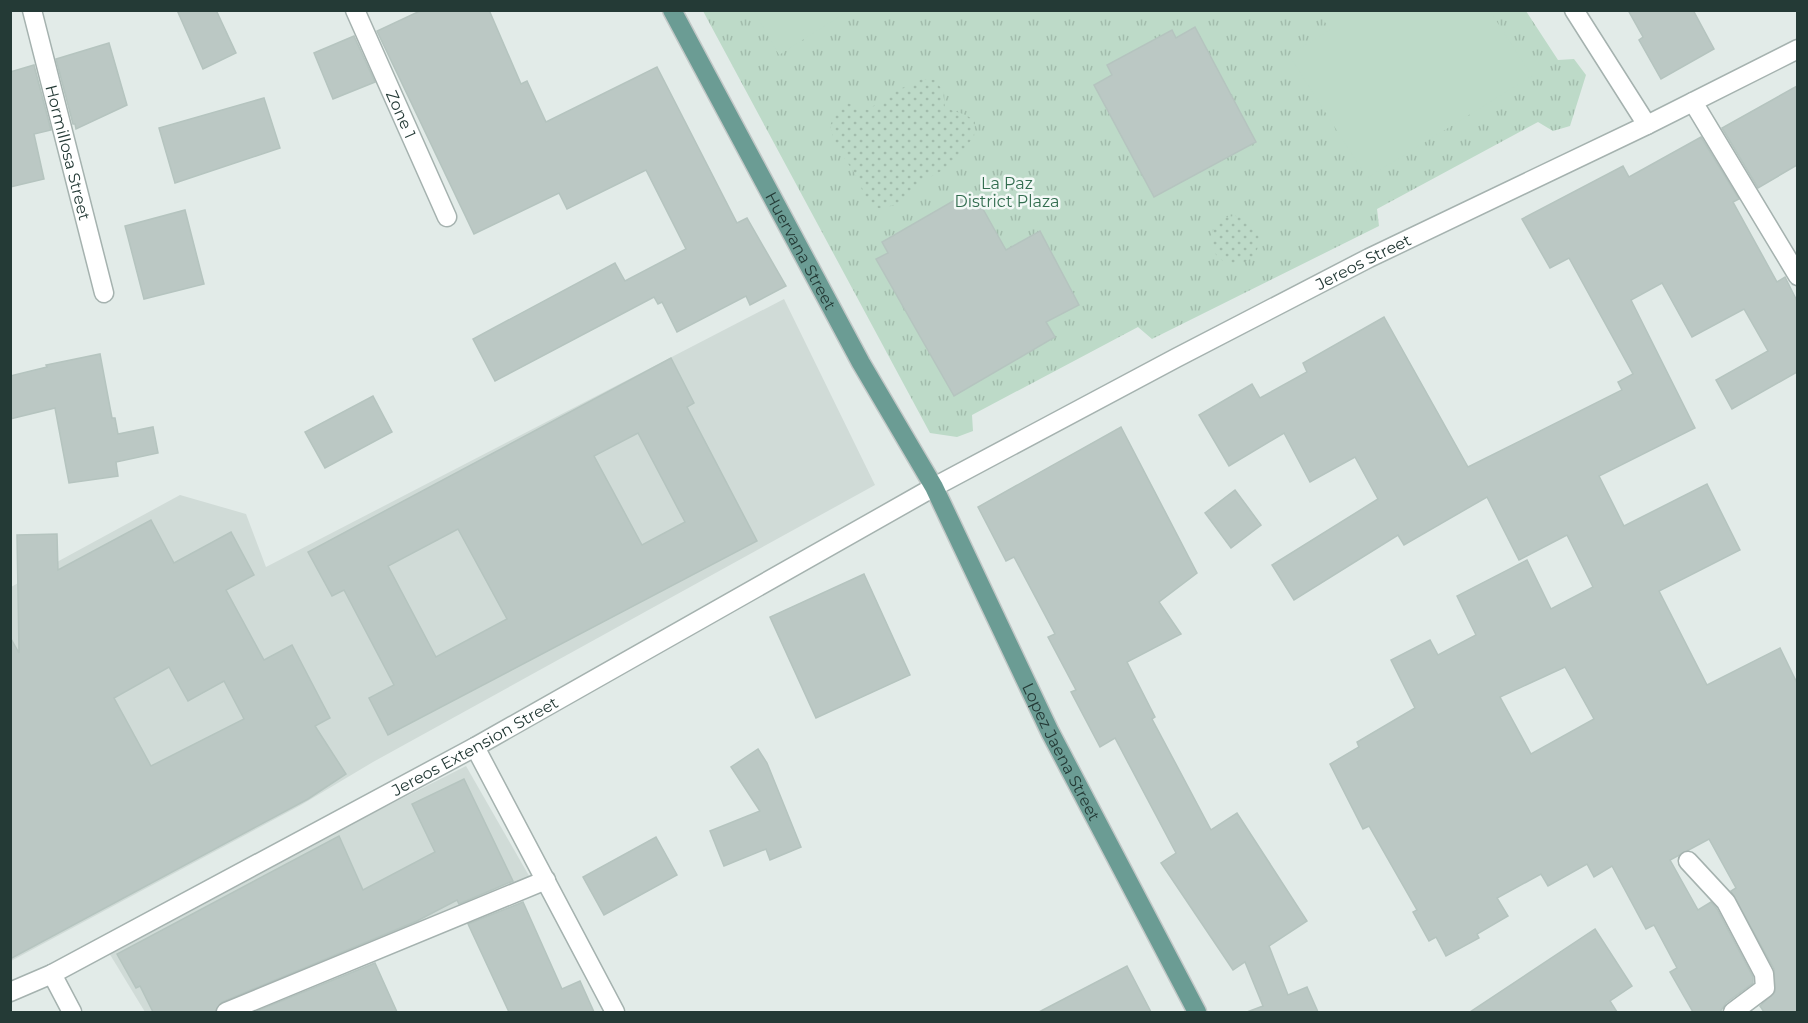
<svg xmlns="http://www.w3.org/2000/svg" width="1808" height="1023" viewBox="0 0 1808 1023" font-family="Montserrat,sans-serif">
  <defs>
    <pattern id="grass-tufts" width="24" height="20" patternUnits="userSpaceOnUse" patternTransform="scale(1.5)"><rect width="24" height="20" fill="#bddac8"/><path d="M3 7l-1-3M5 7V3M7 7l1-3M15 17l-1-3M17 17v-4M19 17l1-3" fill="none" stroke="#a2bcac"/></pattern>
    <pattern id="garden-dots" width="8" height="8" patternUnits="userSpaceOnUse" patternTransform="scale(1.5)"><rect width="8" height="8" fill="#bddac8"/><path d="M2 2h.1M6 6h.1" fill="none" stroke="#a2bcac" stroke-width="1.8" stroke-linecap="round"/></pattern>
  </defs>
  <rect width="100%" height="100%" fill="#e2ebe8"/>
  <!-- built -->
  <g fill="#d0dbd7">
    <path d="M784,299L875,485L373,762L301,805L11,961V587L180,495L246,514L266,567Z"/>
    <path d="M466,766L532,881L221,1012H145L106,948Z"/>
  </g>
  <!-- grass -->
  <path fill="url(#grass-tufts)" d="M703,11H1526L1558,60L1574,59L1586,75L1570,126L1553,131L1538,122L1377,209L1379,226L1152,339L1138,327L972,415L973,431L957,437L930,433Z"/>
  <!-- garden -->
  <g fill="url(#garden-dots)">
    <path d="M922,79L935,80L943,91L945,108L966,115L975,121L974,137L947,168L921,182L905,201L882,209L874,207L866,200L857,177L835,144L830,126L837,109L848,103L868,110L891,93Z"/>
    <circle cx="1235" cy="240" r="24"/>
  </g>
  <!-- pitch -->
  <g fill="#bddac8">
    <path d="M754,11H848L779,55Z"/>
    <path d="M1318,11H1490L1532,76L1367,178L1289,55L1330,30Z"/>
  </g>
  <!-- building -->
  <g fill="#bbc8c4" stroke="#b5c4bf" stroke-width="1.5" fill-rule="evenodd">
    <path d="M177,10H216L236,53L203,69Z"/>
    <path d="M422,10H489L521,84L527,81L546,122L657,67L737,223L747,218L786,286L750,305L746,296L677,332L662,302L658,304L654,297L495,381L473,339L615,263L625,281L686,249L646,170L567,209L559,193L474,234L377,31Z"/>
    <path d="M1628,10H1693L1714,49L1661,79L1639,40L1643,37Z"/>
    <path d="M1195,27L1256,142L1154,197L1094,85L1112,75L1107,65L1172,30L1176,38Z"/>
    <path d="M354,36L375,82L333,99L314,53Z"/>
    <path d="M109,43L127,105L76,129L75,124H73L56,59Z"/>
    <path d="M34,65L51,130L34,134L44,179L10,187V72Z"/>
    <path d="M1797,86V165L1758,188L1722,128Z"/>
    <path d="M264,98L280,148L175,183L159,128Z"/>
    <path d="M1701,137L1739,199L1733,202L1777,282L1785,277L1797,301V372L1732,409L1716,380L1768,351L1744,309L1692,337L1662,283L1631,300L1695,428L1599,476L1624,526L1707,484L1740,550L1659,591L1707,685L1780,648L1797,683V1012H1764L1760,1006L1775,992L1774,969L1731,891L1736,888L1709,839L1670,860L1698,910L1711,902L1717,909L1753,977V983L1726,1003L1720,1012H1693L1670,972L1677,968L1654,925L1646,929L1612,866L1594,877L1587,864L1548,886L1541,874L1497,898L1508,916L1477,934L1479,938L1446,956L1436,937L1429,941L1413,912L1417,910L1369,826L1363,829L1330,764L1359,747L1357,742L1415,708L1391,660L1430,640L1438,655L1476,635L1457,596L1527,560L1551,609L1593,587L1567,535L1519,560L1487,497L1404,545L1398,535L1294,600L1272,565L1378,499L1355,457L1310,482L1284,433L1229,466L1199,415L1252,384L1260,398L1307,372L1303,363L1384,317L1468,467L1622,390L1618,382L1633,374L1569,258L1550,268L1522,219L1623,166L1629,177ZM1565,667L1594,719L1531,754L1500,697Z"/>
    <path d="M967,193L974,205L979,202L1006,250L1040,231L1079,305L1046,322L1055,337L954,396L876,259L888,253L882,242Z"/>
    <path d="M185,210L204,284L144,299L125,226Z"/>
    <path d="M100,354L112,418H115L118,434L153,427L158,453L116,462L118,476L69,483L55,408L10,419V376L47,367L46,365Z"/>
    <path d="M671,358L694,403L687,407L757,541L388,735L369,698L394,685L344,590L332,596L308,552ZM638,433L685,522L642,545L594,456ZM458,529L507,619L436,657L388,566Z"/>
    <path d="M373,396L392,432L325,468L305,432Z"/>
    <path d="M1121,427L1197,573L1159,602L1181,634L1127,662L1155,717L1152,719L1211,830L1237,813L1307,921L1269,946L1288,995L1307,987L1318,1012H1247L1263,1006L1245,962L1233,970L1161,863L1176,853L1115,738L1100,747L1071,692L1076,690L1048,637L1055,634L1014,557L1006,561L978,507Z"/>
    <path d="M1235,490L1261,525L1231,548L1205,513Z"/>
    <path d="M151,520L174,563L231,532L254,575L226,590L264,660L292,645L330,718L315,726L346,774L308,799L10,959V637L19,653L17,535L57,534L58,570ZM169,667L188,701L224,681L244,719L151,766L114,698Z"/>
    <path d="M864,574L910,675L816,718L770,617Z"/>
    <path d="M758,749L767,763L801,847L770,860L766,849L724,866L710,831L760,811L731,767Z"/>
    <path d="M464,779L513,881L459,904L457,900L417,921L222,1002L215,1012H153L140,986L136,988L117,954L339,836L363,890L435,852L412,804Z"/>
    <path d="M656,837L677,875L604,915L583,877Z"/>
    <path d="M523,902L562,989L580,981L594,1012H509L468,924Z"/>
    <path d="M1595,929L1632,986L1610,1001L1617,1012H1470Z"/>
    <path d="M375,963L397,1012H254Z"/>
    <path d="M1127,966L1151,1012H1039Z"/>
  </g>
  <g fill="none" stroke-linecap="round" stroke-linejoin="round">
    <defs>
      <g id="minor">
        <path id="s1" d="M32,10L104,293"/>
        <path id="s2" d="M355,10L447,217"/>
        <path d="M1574,10L1647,125"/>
        <path d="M1693,102L1798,276"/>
        <path d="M475,747L615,1012"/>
        <path d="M1688,861L1726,902L1764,974L1765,988L1733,1012"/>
        <path d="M52,974L72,1012"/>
        <path d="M226,1012L546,880"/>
      </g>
      <g id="tertiary">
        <path id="s3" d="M10,992L52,974L475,747L934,487L1176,358L1369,258L1647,125L1798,49"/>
      </g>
      <g id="primary">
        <path id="s4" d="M672,10L861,363L934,487L1050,732L1197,1012"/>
      </g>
    </defs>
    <!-- minor casing -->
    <use href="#minor" stroke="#a5b2af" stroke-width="21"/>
    <!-- tertiary casing -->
    <use href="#tertiary" stroke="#a5b2af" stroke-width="21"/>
    <!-- primary casing -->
    <use href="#primary" stroke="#c2c8c7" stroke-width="21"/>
    <!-- minor -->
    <use href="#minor" stroke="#fff" stroke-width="18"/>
    <!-- tertiary -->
    <use href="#tertiary" stroke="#fff" stroke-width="18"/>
    <!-- primary -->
    <use href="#primary" stroke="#6b9c94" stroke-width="18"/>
  </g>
  <g text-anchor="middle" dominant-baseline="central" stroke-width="5" stroke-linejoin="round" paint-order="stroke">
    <!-- street labels -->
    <g font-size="16" fill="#243a36" stroke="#f2f8f6">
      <text stroke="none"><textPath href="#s2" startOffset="114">Zone 1</textPath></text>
      <text stroke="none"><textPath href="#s1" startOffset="147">Hormillosa Street</textPath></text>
      <text stroke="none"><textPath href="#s4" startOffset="273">Huervana Street</textPath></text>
      <text stroke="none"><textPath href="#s3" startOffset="1538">Jereos Street</textPath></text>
      <text stroke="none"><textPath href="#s3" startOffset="526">Jereos Extension Street</textPath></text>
      <text stroke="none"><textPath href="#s4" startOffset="838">Lopez Jaena Street</textPath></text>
    </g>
    <!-- park labels -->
    <g font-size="16" fill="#326d4f" stroke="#f2f8f6">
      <text x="1007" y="183">La Paz<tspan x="1007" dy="18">District Plaza</tspan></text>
    </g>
  </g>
  <!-- border -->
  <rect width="1808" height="1023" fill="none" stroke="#243a36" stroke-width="24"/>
</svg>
